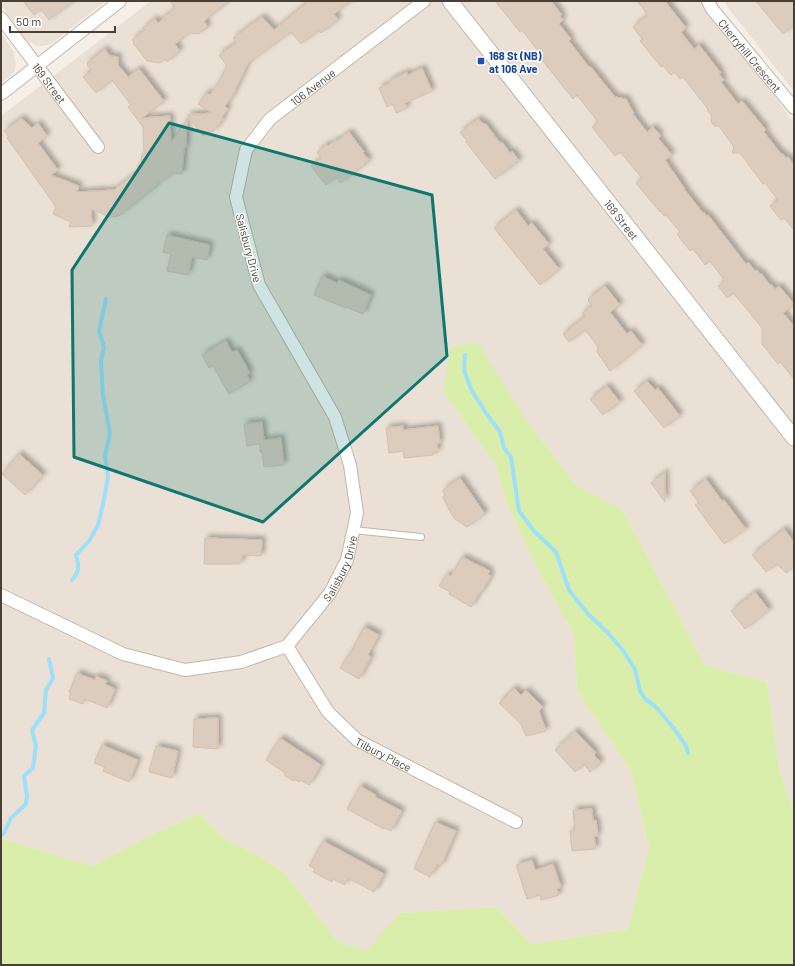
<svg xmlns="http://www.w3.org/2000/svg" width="795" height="966" viewBox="0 0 795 966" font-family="Barlow,sans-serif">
  <defs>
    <filter id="shadow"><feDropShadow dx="3.5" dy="-3.5" stdDeviation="2" flood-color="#0004"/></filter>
  </defs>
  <rect width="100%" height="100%" fill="#f6efe8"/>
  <!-- residential -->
  <g fill="#eae0d5">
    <path d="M1,1H106L51,44L43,46H37L27,40L1,5Z"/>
    <path d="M151,1H704L794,123V811L779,770L767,682L705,665L622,509L578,487L532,428L443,391L496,466L507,504L535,564L574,635L577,691L631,771L649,848L628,929L531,944L496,907L400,913L367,952L337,941L284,872L256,854L226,840L199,813L147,837L92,866L1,838V116Z"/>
    <path d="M724,1H794V91L729,9Z"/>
    <path d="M1,33L14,52L16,65L14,72L1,83Z"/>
  </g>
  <!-- green -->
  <path fill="#daeeac" d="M477,342L532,428L578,487L622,509L705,665L767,682L779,770L794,811V965H1V838L92,866L147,837L199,813L226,840L256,854L284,872L337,941L366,951L400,913L496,907L531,944L628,929L649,848L631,771L577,691L574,635L535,564L507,504L496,466L443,391L451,347Z"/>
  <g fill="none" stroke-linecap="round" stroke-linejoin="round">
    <!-- stream -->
    <g stroke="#9de0f9" stroke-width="4">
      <path d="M465,355L464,370L471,389L486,413L500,432L504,448L511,457L519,511L534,531L556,552L569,590L588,614L606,631L622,649L635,669L640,691L645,699L655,706L672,726L686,746L688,753"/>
      <path d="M72,580C80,571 79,566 76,555L89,541L98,525L103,504L108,477L105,456L110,433L103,396L101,361L104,347L99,331L106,299"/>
      <path d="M1,835L4,833L11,818L26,804L27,796L24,776L33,768L36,746L32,730L44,713L46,690L53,678L49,659"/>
    </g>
  </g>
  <!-- building -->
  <g fill="#dcccbe" stroke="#d4c0ae" filter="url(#shadow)">
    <path d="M23,1H74L49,20L41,9L34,15Z"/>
    <path d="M170,1H229L204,21L208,27L198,34L189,33L175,44L180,51L167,62L165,59L160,63L147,61L133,43L134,42L132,40L145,30L143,28L155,19L158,23L175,8Z"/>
    <path d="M309,1H351L334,14L338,20L321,33L319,30L301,44L291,32L248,63L232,97L225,106L228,109L222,117L224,118L213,132L210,130L203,136L187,115L212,113L198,104L207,92L210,95L219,81L227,66L219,55L236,43L233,38L262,17L274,30Z"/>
    <path d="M495,1H551L562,15L560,16L563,20L559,24L571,39L569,41L589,67L590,66L615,97L626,99L629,104L630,107L634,113L633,114L647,132L653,127L661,136L658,138L672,155L665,160L667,163L685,189H684L703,213L704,212L706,216L708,215L746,264L748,262L755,271L757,270L760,274L761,273L770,285L771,284L775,289L779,286L794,304L783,313L794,326V379L780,362L778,364L762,344V328L740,301L733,293L727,298L718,286L725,281L710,261L705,265L693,249L690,251L677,234L680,232L666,215L664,216L661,211L660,212L636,183L642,178L620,152L615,156L592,127L598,122L577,95L573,99L542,60L544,59L522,30L520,32Z"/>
    <path d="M637,1H665L686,28L681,32L694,49L699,45L721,73L719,74L724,80L721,82L738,104L742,101L766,130L764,132L781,154L782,153L786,158L788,157L794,165V230L784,218L781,220L770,206L778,200L765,183L763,184L740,153H732L734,147L719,126H714L711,121L712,116L707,110L708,109L683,77L680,79L675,72L671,75L663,66L661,67L640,41L642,39L633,27L648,15Z"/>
    <path d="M756,1H794V25L783,34Z"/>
    <path d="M105,49L110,56L118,57V65L128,77L139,69L164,101L142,118L170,116L171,143L187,119L186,147L184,149L182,174L173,173L162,182H159L153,189L119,216L110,217L91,209L92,226L69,227L71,222L53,214L56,207L7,138L9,137L4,131L21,118L32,128L38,123L47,136L38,143L58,170L51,175L79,186L77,192L114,190L138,171V165H141L142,154H144L143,127L128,107L131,105L112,80L96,93L83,77L90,72L89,71L91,70L87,65L88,64L87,63Z"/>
    <path d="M422,68L432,91L405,103L407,108L396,113L393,104L387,107L379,88L390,83L389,81L407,72L408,75Z"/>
    <path d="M478,119L484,124L485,123L500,143L502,142L510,153L512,151L519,161L495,179L466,142L467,141L460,132Z"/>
    <path d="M349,132L364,152L363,153L369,160L365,163L366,164L340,183L336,177L326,185L311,166L321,158L317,152L327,144L328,146L336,140L337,141Z"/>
    <path d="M516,210L528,226L532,223L549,244L543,249L559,269L540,285L494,228Z"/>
    <path d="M167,235L210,245L207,260L192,257L188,275L167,271L171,254L163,252Z"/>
    <path d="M322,276L337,283L339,280L371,295L363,314L346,307V308L314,295Z"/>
    <path d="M605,286L620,305L610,312L627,334L631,331L642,345L610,371L597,352L598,347L585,330L569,342L563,334L585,317L582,313L592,306L588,301L589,300L588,299Z"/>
    <path d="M226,341L232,352L237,350L250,373L247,375L250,381L229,394L213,366L209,368L202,355Z"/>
    <path d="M647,381L655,390L658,388L680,416L664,428L634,391Z"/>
    <path d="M607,386L620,402L603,415L590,399Z"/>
    <path d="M262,422L264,440L281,438L284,465L264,467L262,452H260V444L247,446L244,424Z"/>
    <path d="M403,426V430L438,426L440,443L437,444L438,452L433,453V455L404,458L403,451L389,453L386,428Z"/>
    <path d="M19,454L43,475L25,495L2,474Z"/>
    <path d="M665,472V502L651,483Z"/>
    <path d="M460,478L485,514L467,527L455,519L449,510L443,497L445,496L443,490Z"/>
    <path d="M706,479L722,501L724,500L746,529L724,544L695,505L699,503L690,491Z"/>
    <path d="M784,529L794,542V566L786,573L777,564L766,572L752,555Z"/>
    <path d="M205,538L262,540L261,556L242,555V561H240V564H204Z"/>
    <path d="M462,557L490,571L488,574L491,576L481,593L480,592L471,607L449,594L450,592L439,586L447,574L451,576Z"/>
    <path d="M755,592L769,610L745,629L731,611Z"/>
    <path d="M364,627L379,635L368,655L371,657L359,679L340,668L353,648Z"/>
    <path d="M77,673L95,680L96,676L107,681L105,684L115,689L107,708L85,699L83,704L69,699L71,693L69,692Z"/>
    <path d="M514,688L521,695L526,690L543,707L539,711L546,731L526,736L521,724L499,703Z"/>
    <path d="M218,718V749L193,747L194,719Z"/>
    <path d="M575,731L596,753L594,755L601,762L590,772L584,764L575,772L555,750Z"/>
    <path d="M280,738L321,765L309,785L300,780L299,782L294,779L293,781L284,775L285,773L266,760Z"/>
    <path d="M102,745L138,760L129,782L103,771L105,767L94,763Z"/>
    <path d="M156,746L178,751L172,778L149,772Z"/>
    <path d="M360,786L376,795L375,797L402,811L391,831L385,828L384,829L347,809Z"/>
    <path d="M592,809L593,821L596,820L598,836H594L596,849L572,851L570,831H575L573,810Z"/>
    <path d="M435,822L456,831L441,866L437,864L434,872L433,871L430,877L414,869Z"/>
    <path d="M323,841L384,874L374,892L348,878L345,885L333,879L332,882L313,872L315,869L309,866Z"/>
    <path d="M532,860L535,870L553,864L561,887L557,889L559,895L541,900L540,895L527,899L516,865Z"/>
  </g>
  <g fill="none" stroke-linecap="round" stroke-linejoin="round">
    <defs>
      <path id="service" d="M353,530L421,537"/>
      <g id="minor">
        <path id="s1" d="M708,1L712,9L794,108"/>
        <path id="s2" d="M1,18L98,147"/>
        <path d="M1,94L120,1"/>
        <path id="s3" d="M1,595L123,654L185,670L241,662L287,646L330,593L347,560L357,513L350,465L335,417L259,285L236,197L246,150L270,119L424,1"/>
        <path id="s4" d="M287,646L328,712L357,740L516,822"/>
      </g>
      <g id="tertiary">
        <path id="s5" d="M450,1L794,438"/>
      </g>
    </defs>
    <!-- service casing -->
    <use href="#service" stroke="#c2b6a9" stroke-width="8"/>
    <!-- minor casing -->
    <use href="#minor" stroke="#c2b6a9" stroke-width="14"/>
    <!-- tertiary casing -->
    <use href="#tertiary" stroke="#c2b6a9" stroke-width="17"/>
    <!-- service -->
    <use href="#service" stroke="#fff" stroke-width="6"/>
    <!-- minor -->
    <use href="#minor" stroke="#fff" stroke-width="12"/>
    <!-- tertiary -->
    <use href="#tertiary" stroke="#fff" stroke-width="15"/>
  </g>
  <!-- marked area -->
  <path fill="#0f766e" fill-opacity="0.2" stroke="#0f766e" stroke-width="3" stroke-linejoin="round" d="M169,123L432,195L447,356L263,522L74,457L72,270Z"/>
  <!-- markers -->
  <rect fill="#1a4fb4" stroke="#fff" stroke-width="1.5" x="477" y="57" width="8" height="8" rx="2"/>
  <g text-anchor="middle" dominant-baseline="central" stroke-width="3" stroke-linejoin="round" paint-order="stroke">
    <!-- transit labels -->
    <g font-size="11" font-weight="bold" fill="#164399" stroke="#fff" text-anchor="start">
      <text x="489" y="55">168 St (NB)<tspan x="489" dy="13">at 106 Ave</tspan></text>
    </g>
    <!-- street labels -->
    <g font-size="11" fill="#4a3f35" stroke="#fff">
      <text stroke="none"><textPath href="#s1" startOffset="69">Cherryhill Crescent</textPath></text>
      <text stroke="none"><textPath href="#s2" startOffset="81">169 Street</textPath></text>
      <text stroke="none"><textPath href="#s3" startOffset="941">106 Avenue</textPath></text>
      <text stroke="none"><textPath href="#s5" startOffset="278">168 Street</textPath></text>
      <text transform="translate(249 248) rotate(75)">Salisbury Drive</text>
      <text stroke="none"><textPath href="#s3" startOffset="400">Salisbury Drive</textPath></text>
      <text stroke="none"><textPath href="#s4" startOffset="148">Tilbury Place</textPath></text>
    </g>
  </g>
  <!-- border -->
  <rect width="795" height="966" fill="none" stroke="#4a3f35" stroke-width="4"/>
  <!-- scale -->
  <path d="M10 26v6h105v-6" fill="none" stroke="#4a3f35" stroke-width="2"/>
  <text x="16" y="26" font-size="12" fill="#4a3f35" stroke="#ffffff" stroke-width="3" paint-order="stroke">50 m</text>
</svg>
